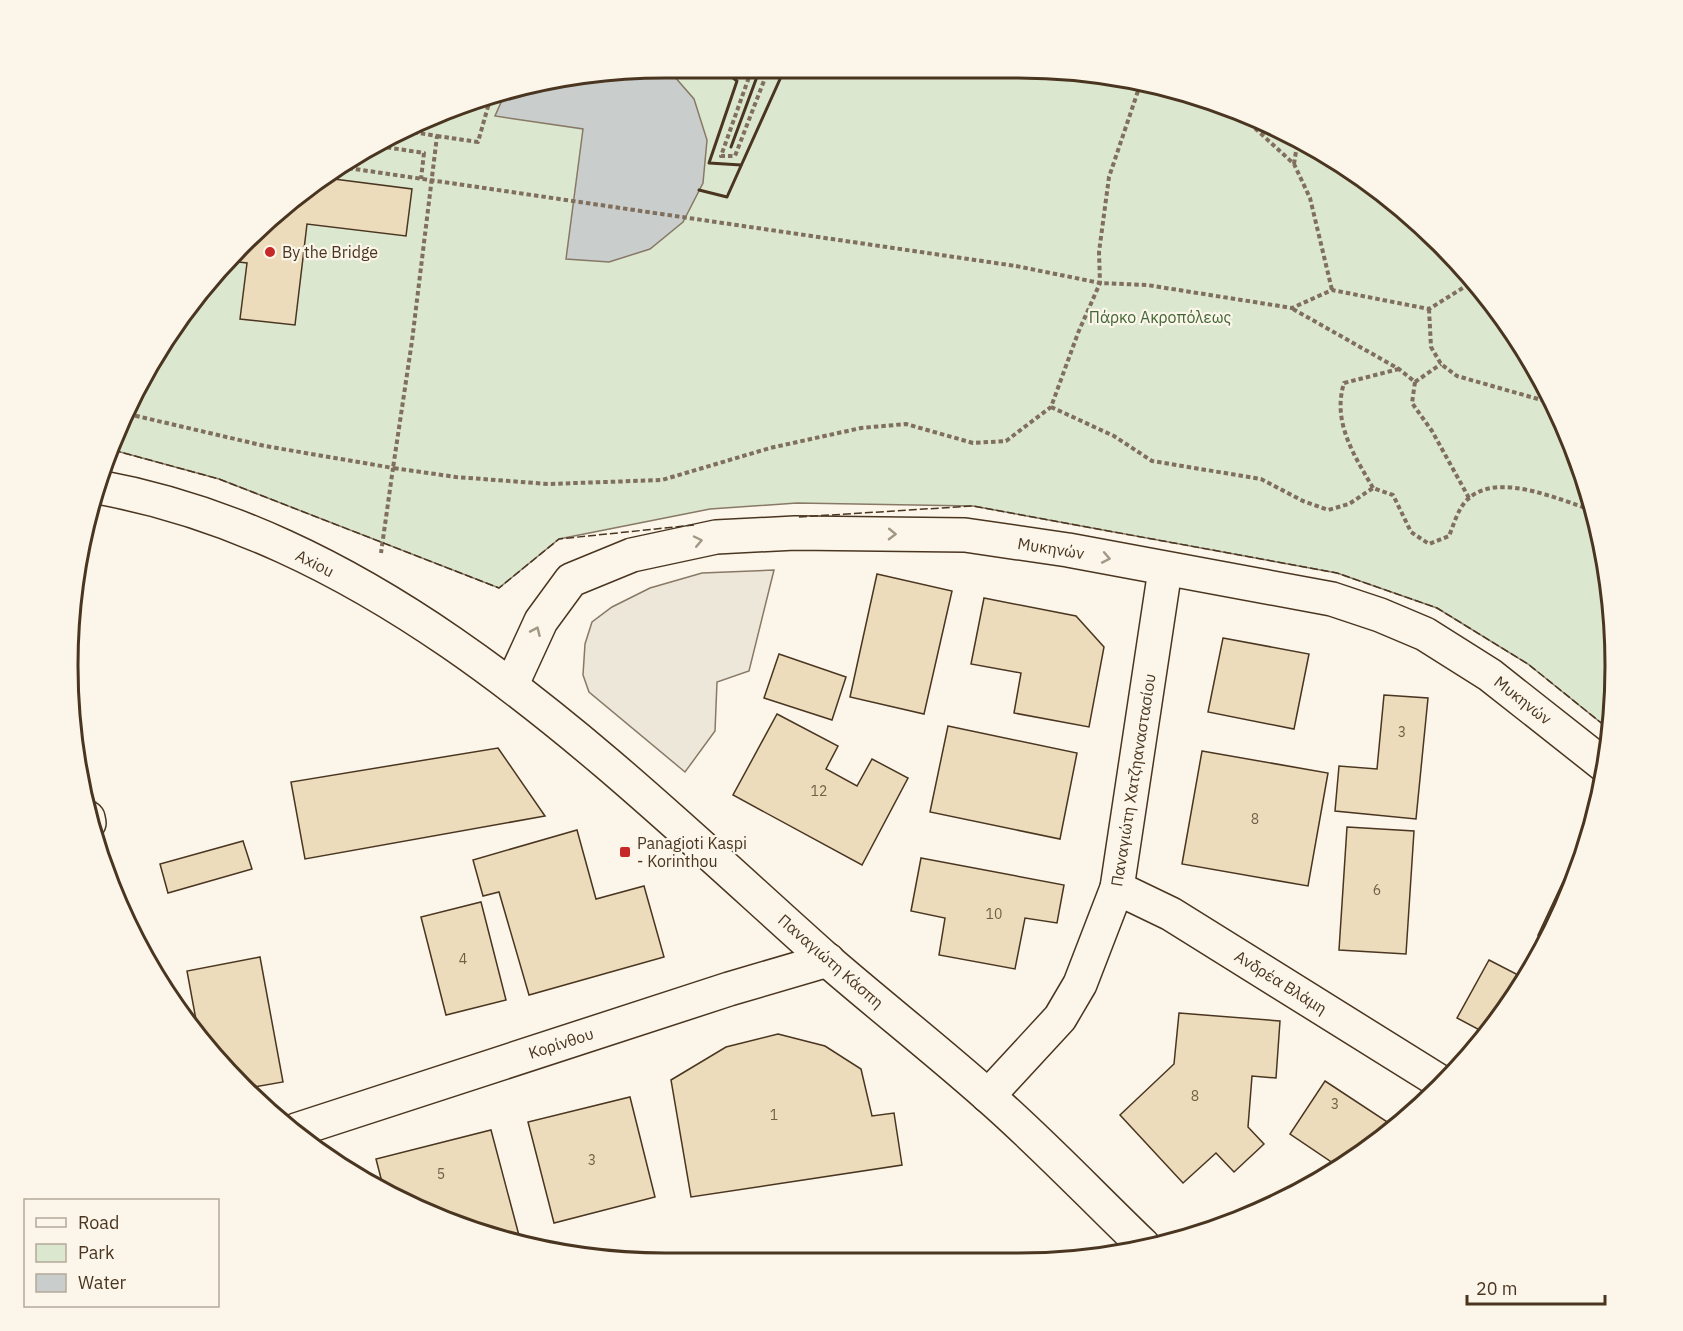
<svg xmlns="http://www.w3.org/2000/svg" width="1683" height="1331" viewBox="0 0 1683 1331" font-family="'IBM Plex Sans',sans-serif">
  <rect width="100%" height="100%" fill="#fbf6e9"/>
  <!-- green -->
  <path fill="#dce7d0" stroke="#887966" stroke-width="1.5" d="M666,68L1056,69L1210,99L1316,147L1382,191L1467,271L1535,366L1584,473L1610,587L1614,704L1610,730L1528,664L1437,608L1337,573L973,506L797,503L710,509L559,539L499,588L219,479L113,450L147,367L242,243L366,148L510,88Z"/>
  <!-- parking -->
  <path fill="#ede7d9" stroke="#887966" stroke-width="1.5" d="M774,570L749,671L717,682L715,731L685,772L589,692L583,675L585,644L592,622L612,607L650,588L702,573Z"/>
  <!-- water -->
  <path fill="#c9cecd" stroke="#887966" stroke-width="1.5" d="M667,68L694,99L707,140L703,183L683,222L650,249L609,262L566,259L583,129L495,116L507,89Z"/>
  <!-- building -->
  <g fill="#ecdcbc" stroke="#4a3520" stroke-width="1.5">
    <path d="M326,178L412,189L406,236L307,224L295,325L240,319L247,263L229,261L242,243Z"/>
    <path d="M877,574L952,591L924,714L850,697Z"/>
    <path d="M984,598L1076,616L1104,647L1089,727L1014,713L1021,673L971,664Z"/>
    <path d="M1223,638L1309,654L1294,729L1208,712Z"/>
    <path d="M779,654L846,677L832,720L764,698Z"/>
    <path d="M1384,695L1428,698L1416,819L1335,811L1339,766L1377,769Z"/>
    <path d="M777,714L838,746L826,769L857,786L872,759L908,778L862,865L733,795Z"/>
    <path d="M948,726L1077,753L1060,839L930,812Z"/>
    <path d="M498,748L545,816L305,859L291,782Z"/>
    <path d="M1202,751L1328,773L1308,886L1182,864Z"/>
    <path d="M1590,824L1593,826L1548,939L1538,935Z"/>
    <path d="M1347,827L1414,831L1406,954L1339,950Z"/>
    <path d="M577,830L596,899L644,886L664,957L529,995L499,892L483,896L473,860Z"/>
    <path d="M243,841L252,869L168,893L160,864Z"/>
    <path d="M921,858L1064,885L1057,923L1025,918L1015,969L939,955L945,918L911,911Z"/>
    <path d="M481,902L506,1000L446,1015L421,917Z"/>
    <path d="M260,957L283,1082L248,1088L216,1060L199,1036L187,971Z"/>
    <path d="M1489,960L1524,978L1487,1034L1457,1018Z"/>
    <path d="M1179,1013L1280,1021L1276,1078L1252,1076L1248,1127L1264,1144L1234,1172L1216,1153L1183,1183L1120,1115L1174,1064Z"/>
    <path d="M778,1034L825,1046L861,1069L872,1116L894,1113L902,1165L691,1197L671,1080L726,1047Z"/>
    <path d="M1325,1081L1395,1127L1339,1167L1290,1134Z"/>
    <path d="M630,1097L655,1197L554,1223L528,1122Z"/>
    <path d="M491,1130L521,1243L436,1218L384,1190L376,1159Z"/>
  </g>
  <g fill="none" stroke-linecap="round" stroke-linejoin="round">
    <defs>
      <g id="street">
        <path d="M512,684L541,621L571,580L632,555L716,537L795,533L965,535L1068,550L1332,599L1380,615L1425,634L1490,675L1604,765"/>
        <path d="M88,818L89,823"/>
        <path d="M1117,888L1171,914L1442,1083"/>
        <path d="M988,1096L1060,1018L1080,984L1117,888L1165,570"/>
        <path d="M296,1130L729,989L828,960"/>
      </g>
      <path id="secondary" d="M98,487C392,541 612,768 826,959C879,1005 934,1048 987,1095C1041,1142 1091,1195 1143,1245"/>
    </defs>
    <!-- street casing -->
    <use href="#street" stroke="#4a3520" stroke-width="36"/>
    <!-- secondary casing -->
    <use href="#secondary" stroke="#4a3520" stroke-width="36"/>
    <!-- path -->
    <g stroke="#7f6f5c" stroke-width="4" stroke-dasharray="4.5 3" stroke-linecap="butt">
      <path d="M738,68L749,77L721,156H735L767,73L765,68"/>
      <path d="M875,68H891"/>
      <path d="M1211,100L1246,120L1294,164L1310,198L1332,290"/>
      <path d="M406,131L437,136L412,341L393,468L456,477L548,484L662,480L770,448L861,428L906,424L973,443L1006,441L1051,407L1078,333L1100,283L1099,252L1109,177L1140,85"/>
      <path d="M437,136L478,142L491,96"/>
      <path d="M372,145L424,153L421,179"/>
      <path d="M1294,164L1298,139"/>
      <path d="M1016,266L1100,283L1147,285L1292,308L1332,290L1429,309L1474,281"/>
      <path d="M1293,309L1399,369L1415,382L1412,403L1432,431L1469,498"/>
      <path d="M1429,309L1431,347L1441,364L1457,376L1552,403"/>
      <path d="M1415,382L1441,364"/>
      <path d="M1051,407L1114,436L1152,461L1261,479L1303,501L1328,510L1349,504L1373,488L1393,495L1411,532L1429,544L1449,536C1454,524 1458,508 1468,499C1498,471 1559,500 1592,510"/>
      <path d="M128,414L265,446L393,468L381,553"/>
      <path d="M1373,488C1354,455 1332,422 1344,383L1399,369"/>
    </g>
    <!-- street -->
    <use href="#street" stroke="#fbf6e9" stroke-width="33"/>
    <!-- secondary -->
    <use href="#secondary" stroke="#fbf6e9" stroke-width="33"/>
    <!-- path-bridge -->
    <path stroke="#7f6f5c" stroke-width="4" stroke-dasharray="4.5 3" stroke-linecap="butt" d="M341,167L1016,266"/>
    <!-- fence -->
    <g stroke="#4a3520" stroke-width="1.5" stroke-dasharray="8 3" stroke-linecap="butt">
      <path d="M113,450L219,479L499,588L559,539L694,525"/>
      <path d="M799,517L973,506L1337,573L1437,608L1528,664L1610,730"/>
    </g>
    <!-- wall -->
    <g stroke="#4a3520" stroke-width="3">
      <path d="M721,68L737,81L709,163L741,165"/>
      <path d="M731,147L758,74L755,68"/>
      <path d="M699,190L727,197L785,68"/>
    </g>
  </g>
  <!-- one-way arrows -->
  <defs><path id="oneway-chevron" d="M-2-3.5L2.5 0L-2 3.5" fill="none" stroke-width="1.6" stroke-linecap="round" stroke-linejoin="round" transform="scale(1.5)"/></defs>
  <g stroke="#a29684">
    <use href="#oneway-chevron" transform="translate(892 534) rotate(1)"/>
    <use href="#oneway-chevron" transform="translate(698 541) rotate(-12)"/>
    <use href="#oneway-chevron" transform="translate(1106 558) rotate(11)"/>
    <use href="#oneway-chevron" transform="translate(536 631) rotate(-66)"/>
  </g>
  <!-- markers -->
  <g fill="#c62828" stroke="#fbf6e9" stroke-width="2">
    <circle cx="270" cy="252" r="6"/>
    <rect x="619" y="846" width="12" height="12" rx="3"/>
  </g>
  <g text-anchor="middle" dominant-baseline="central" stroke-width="4.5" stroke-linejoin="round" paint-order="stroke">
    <!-- number labels -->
    <g font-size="14" fill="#725f47">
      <text x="1402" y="732">3</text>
      <text x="819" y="791">12</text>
      <text x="1255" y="819">8</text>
      <text x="1377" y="890">6</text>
      <text x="994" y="914">10</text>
      <text x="463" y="959">4</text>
      <text x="1195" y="1096">8</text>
      <text x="1335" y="1104">3</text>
      <text x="774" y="1115">1</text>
      <text x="592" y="1160">3</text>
      <text x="441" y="1174">5</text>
    </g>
    <!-- poi labels -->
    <g font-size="16" fill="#4a3520" stroke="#fbf6e9" text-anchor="start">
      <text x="282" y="252">By the Bridge</text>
      <text x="637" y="843">Panagioti Kaspi<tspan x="637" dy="18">- Korinthou</tspan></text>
    </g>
    <!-- park labels -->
    <g font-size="16" fill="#436837" stroke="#fbf6e9">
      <text x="1160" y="317">Πάρκο Ακροπόλεως</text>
    </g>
    <!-- street labels -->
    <g font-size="16" fill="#4a3520" stroke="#fbf6e9">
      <text transform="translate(1051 548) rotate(9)">Μυκηνών</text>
      <text transform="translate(315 563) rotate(27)">Axiou</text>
      <text transform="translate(1523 700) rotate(38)">Μυκηνών</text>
      <text transform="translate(1133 780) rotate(-81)">Παναγιώτη Χατζηαναστασίου</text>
      <text transform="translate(831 961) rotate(41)">Παναγιώτη Κάσπη</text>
      <text transform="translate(1281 982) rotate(32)">Ανδρέα Βλάμη</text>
      <text transform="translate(561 1043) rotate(-18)">Κορίνθου</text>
    </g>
  </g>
  <!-- crop -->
  <path d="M0 0H1683V1331H0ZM665 78H1018A587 587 0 0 1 1605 665V666A587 587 0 0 1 1018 1253H665A587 587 0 0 1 78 666V665A587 587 0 0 1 665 78Z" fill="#fbf6e9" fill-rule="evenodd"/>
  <path fill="none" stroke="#4a3520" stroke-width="3" d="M665 78H1018A587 587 0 0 1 1605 665V666A587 587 0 0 1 1018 1253H665A587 587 0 0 1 78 666V665A587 587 0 0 1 665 78Z"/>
  <!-- legend -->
  <rect x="24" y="1199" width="195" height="108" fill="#fbf6e9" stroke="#b4a999" stroke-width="1.5"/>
  <rect x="36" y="1218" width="30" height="9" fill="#fbf6e9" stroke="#b4a999" stroke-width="1.5"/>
  <text x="78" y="1229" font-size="18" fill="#4a3520">Road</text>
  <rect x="36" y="1244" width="30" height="18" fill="#dce7d0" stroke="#b4a999" stroke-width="1.5"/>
  <text x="78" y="1259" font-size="18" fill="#4a3520">Park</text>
  <rect x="36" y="1274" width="30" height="18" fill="#c9cecd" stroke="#b4a999" stroke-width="1.5"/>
  <text x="78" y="1289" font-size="18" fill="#4a3520">Water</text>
  <!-- scale -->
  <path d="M1467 1295v9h138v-9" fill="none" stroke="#4a3520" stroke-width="3"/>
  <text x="1476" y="1295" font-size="18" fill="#4a3520" stroke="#fbf6e9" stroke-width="4.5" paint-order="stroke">20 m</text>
</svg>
